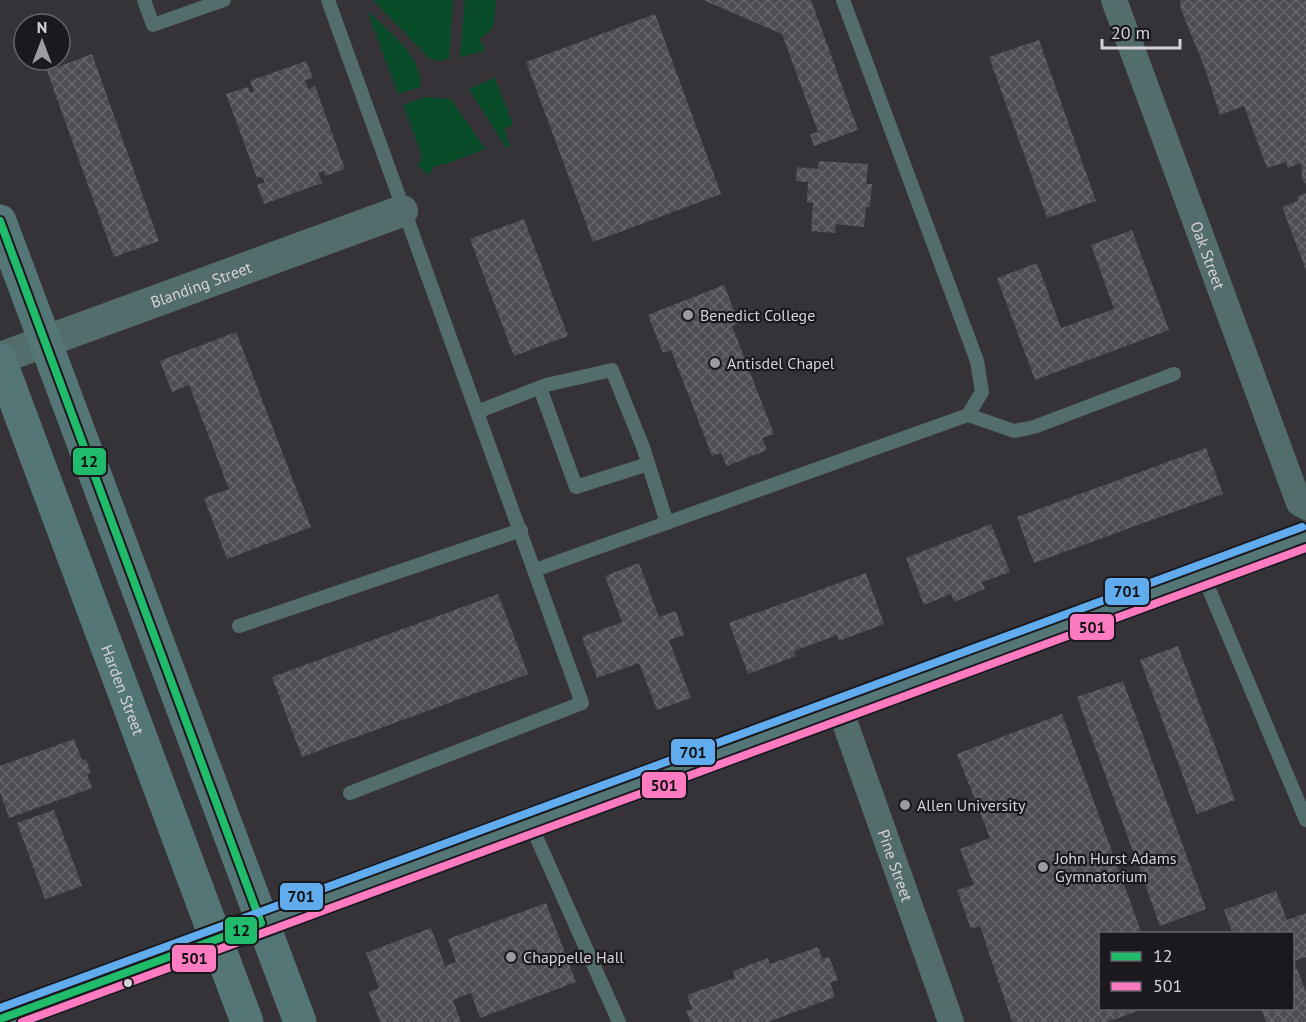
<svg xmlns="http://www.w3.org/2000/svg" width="1306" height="1022" viewBox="0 0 1306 1022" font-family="'PT Sans',sans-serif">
  <defs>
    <pattern id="building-cross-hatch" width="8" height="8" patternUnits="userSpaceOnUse" patternTransform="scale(1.5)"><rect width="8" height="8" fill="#4e4d52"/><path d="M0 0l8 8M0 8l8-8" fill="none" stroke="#67666a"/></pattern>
  </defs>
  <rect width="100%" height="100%" fill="#353338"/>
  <!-- grass -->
  <g fill="#074b28">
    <path d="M373,0H453L449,59L437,61L429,58Z"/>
    <path d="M465,0H495L496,3L493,28L480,39L485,51L460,57Z"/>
    <path d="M367,10C388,32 423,55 420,87L398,94Z"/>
    <path d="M495,78L513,125L504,129L510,146L506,148L469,89Z"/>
    <path d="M426,97L451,99L485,149L449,163L434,166L429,175L418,166L422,155L403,105Z"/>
  </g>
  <!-- building -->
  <g fill="url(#building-cross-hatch)">
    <path d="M703,0H811L858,130L814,146L810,134L818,132L782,34Z"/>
    <path d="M1180,0H1306V185L1302,178L1301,163L1288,168L1286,162L1267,168L1244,106L1220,115L1204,66L1181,10Z"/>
    <path d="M655,14L721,194L593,242L526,62Z"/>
    <path d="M1039,40L1096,201L1047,218L989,57Z"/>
    <path d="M92,54L159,241L114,257L47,71Z"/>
    <path d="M306,61L313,78L305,80L308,89L315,86L345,169L325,176L324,171L318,173L322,183L264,204L257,185L265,182L262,177L257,178L226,94L248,87L250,92L254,91L250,81Z"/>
    <path d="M819,161L868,164L866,184H872L870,207H866L864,227L836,224L835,233L811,231L813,203L807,202L808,182L796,181L797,167L818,169Z"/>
    <path d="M1306,193V270L1282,207L1298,201L1297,197Z"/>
    <path d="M524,219L568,336L514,356L470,239Z"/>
    <path d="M1132,230L1169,330L1035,380L997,278L1037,263L1061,328L1114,309L1091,245Z"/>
    <path d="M724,285L739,323L732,326L774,434L762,438L767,450L727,466L721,453L712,456L671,350L663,353L648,315Z"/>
    <path d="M236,332L311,527L227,559L204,498L229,489L189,385L172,392L160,361Z"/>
    <path d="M1206,448L1223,494L1034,563L1017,517Z"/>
    <path d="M991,524L1010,572L982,582L985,589L954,602L951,594L924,605L906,558Z"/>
    <path d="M639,563L659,617L676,611L684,635L669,640L691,698L657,710L639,663L597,678L582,637L622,622L605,576Z"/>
    <path d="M866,573L884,624L839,641L837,635L794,651L796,656L748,674L729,623Z"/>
    <path d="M498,594L528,674L302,757L272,677Z"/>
    <path d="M1178,646L1235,800L1197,814L1140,660Z"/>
    <path d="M1123,681L1206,909L1160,926L1077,697Z"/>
    <path d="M1062,714L1142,934H1100V1008L1143,1009L1107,1022H1012L980,926L971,929L957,890L974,885L960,849L990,838L957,754Z"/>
    <path d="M74,739L82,760L86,759L91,773L87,774L92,788L9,818L0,792V766Z"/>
    <path d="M54,810L82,886L45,899L17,823Z"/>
    <path d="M1276,891L1287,920L1306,913V957L1294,961L1306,992V1022H1266L1261,1008H1292V934H1233L1224,910Z"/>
    <path d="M546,903L576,982L480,1018L471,993L453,1000L461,1022H380L369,992L379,988L366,953L431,928L445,966L456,962L448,939Z"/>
    <path d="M818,947L822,959L829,957L838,980L830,983L835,997L768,1022H691L686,1011L692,1009L687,995L735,978L733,971L768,958L770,964Z"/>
  </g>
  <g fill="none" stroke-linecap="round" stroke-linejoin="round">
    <!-- service -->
    <g stroke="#536c6c" stroke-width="14">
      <path d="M144,0L153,25L224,0"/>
      <path d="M328,0L582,703L350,793"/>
      <path d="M540,388L576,487L648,464"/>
      <path d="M477,412L546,385L612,370L643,447L667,523"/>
      <path d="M968,415L1014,431L1034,427L1174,374"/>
      <path d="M535,570L968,415L982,392L977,361L843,0"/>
      <path d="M1203,575L1306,820"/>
      <path d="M239,626L521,530"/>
      <path d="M530,823L619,1022"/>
    </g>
    <!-- minor -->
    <g stroke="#536c6c" stroke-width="26">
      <path id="s1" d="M1114,0L1299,503L1306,507"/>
      <path id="s2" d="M840,709L951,1022"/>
    </g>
    <!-- tertiary -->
    <path stroke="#536c6c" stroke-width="32" id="s3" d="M0,358L402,211"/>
    <!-- secondary -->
    <g stroke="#547676" stroke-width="33">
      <path d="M0,221L300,1022"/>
      <path id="s4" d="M0,360L247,1022"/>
      <path d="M0,1019L1306,537"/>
    </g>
    <defs>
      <path id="bus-1" d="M0,221L261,923L0,1019"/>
      <path id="bus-2" d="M22,1022L1306,548"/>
      <path id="bus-3" d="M0,1008L1302,527"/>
    </defs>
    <!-- bus-1 casing -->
    <use href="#bus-1" stroke="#1b191e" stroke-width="12"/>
    <!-- bus-2 casing -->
    <use href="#bus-2" stroke="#1b191e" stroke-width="12"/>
    <!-- bus-3 casing -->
    <use href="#bus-3" stroke="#1b191e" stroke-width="12"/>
    <!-- bus-1 -->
    <use href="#bus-1" stroke="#20bc6c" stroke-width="8"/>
    <!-- bus-2 -->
    <use href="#bus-2" stroke="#fe7ac1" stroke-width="8"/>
    <!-- bus-3 -->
    <use href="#bus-3" stroke="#60acee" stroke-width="8"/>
  </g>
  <!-- markers -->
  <g fill="#9d9aa1" stroke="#1b191e" stroke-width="2">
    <circle cx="688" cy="315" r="6"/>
    <circle cx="715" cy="363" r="6"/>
    <circle cx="905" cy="805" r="6"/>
    <circle cx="1043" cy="867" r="6"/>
    <circle cx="511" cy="957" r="6"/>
  </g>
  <circle fill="#d5d2d9" stroke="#1b191e" stroke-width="2" cx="128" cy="983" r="5"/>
  <g text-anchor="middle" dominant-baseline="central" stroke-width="4.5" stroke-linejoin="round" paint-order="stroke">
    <!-- street labels -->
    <g font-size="16" fill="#d5d2d9" stroke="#1b191e">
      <text stroke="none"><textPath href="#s1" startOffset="272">Oak Street</textPath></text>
      <text stroke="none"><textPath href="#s3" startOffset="214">Blanding Street</textPath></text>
      <text stroke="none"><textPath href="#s4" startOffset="352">Harden Street</textPath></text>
      <text stroke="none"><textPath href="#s2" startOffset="166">Pine Street</textPath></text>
    </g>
    <!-- poi labels -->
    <g font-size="16" fill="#d5d2d9" stroke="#1b191e" text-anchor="start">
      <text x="700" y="315">Benedict College</text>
      <text x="727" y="363">Antisdel Chapel</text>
      <text x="917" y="805">Allen University</text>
      <text x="1055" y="858">John Hurst Adams<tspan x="1055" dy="18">Gymnatorium</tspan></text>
      <text x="523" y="957">Chappelle Hall</text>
    </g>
  </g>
  <g stroke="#1b191e" stroke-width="2">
    <rect x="72" y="447" width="35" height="29" rx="6" fill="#20bc6c"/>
    <rect x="1104" y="577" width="46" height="29" rx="6" fill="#60acee"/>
    <rect x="1069" y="613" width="46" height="28" rx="6" fill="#fe7ac1"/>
    <rect x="670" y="738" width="46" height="28" rx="6" fill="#60acee"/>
    <rect x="641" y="771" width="46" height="28" rx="6" fill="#fe7ac1"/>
    <rect x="279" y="882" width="45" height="29" rx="6" fill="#60acee"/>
    <rect x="224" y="916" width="34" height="29" rx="6" fill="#20bc6c"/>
    <rect x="171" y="944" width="46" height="29" rx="6" fill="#fe7ac1"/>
  </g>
  <g font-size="16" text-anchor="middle" font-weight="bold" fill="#111">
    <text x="89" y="467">12</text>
    <text x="1127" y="597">701</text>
    <text x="1092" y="633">501</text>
    <text x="693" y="758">701</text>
    <text x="664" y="791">501</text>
    <text x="301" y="902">701</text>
    <text x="241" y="936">12</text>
    <text x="194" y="964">501</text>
  </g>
  <!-- legend -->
  <rect x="1099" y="932" width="195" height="78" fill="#1b191e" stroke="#656369" stroke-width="1.5"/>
  <rect x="1111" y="952" width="30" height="9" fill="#20bc6c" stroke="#656369" stroke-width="1.5"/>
  <text x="1153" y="962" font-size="18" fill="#d5d2d9">12</text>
  <rect x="1111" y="982" width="30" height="9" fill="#fe7ac1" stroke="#656369" stroke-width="1.5"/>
  <text x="1153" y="992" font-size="18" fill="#d5d2d9">501</text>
  <!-- north arrow -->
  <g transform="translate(42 42)"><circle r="28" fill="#1b191e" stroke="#656369" stroke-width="1.5"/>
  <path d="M0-4.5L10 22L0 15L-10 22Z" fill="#9d9aa1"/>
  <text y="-9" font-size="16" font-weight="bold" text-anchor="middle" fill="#d5d2d9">N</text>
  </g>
  <!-- scale -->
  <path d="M1102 39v9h78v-9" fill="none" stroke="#d5d2d9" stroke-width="3"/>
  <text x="1111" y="39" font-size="18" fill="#d5d2d9" stroke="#1b191e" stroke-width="4.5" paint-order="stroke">20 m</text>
</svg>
